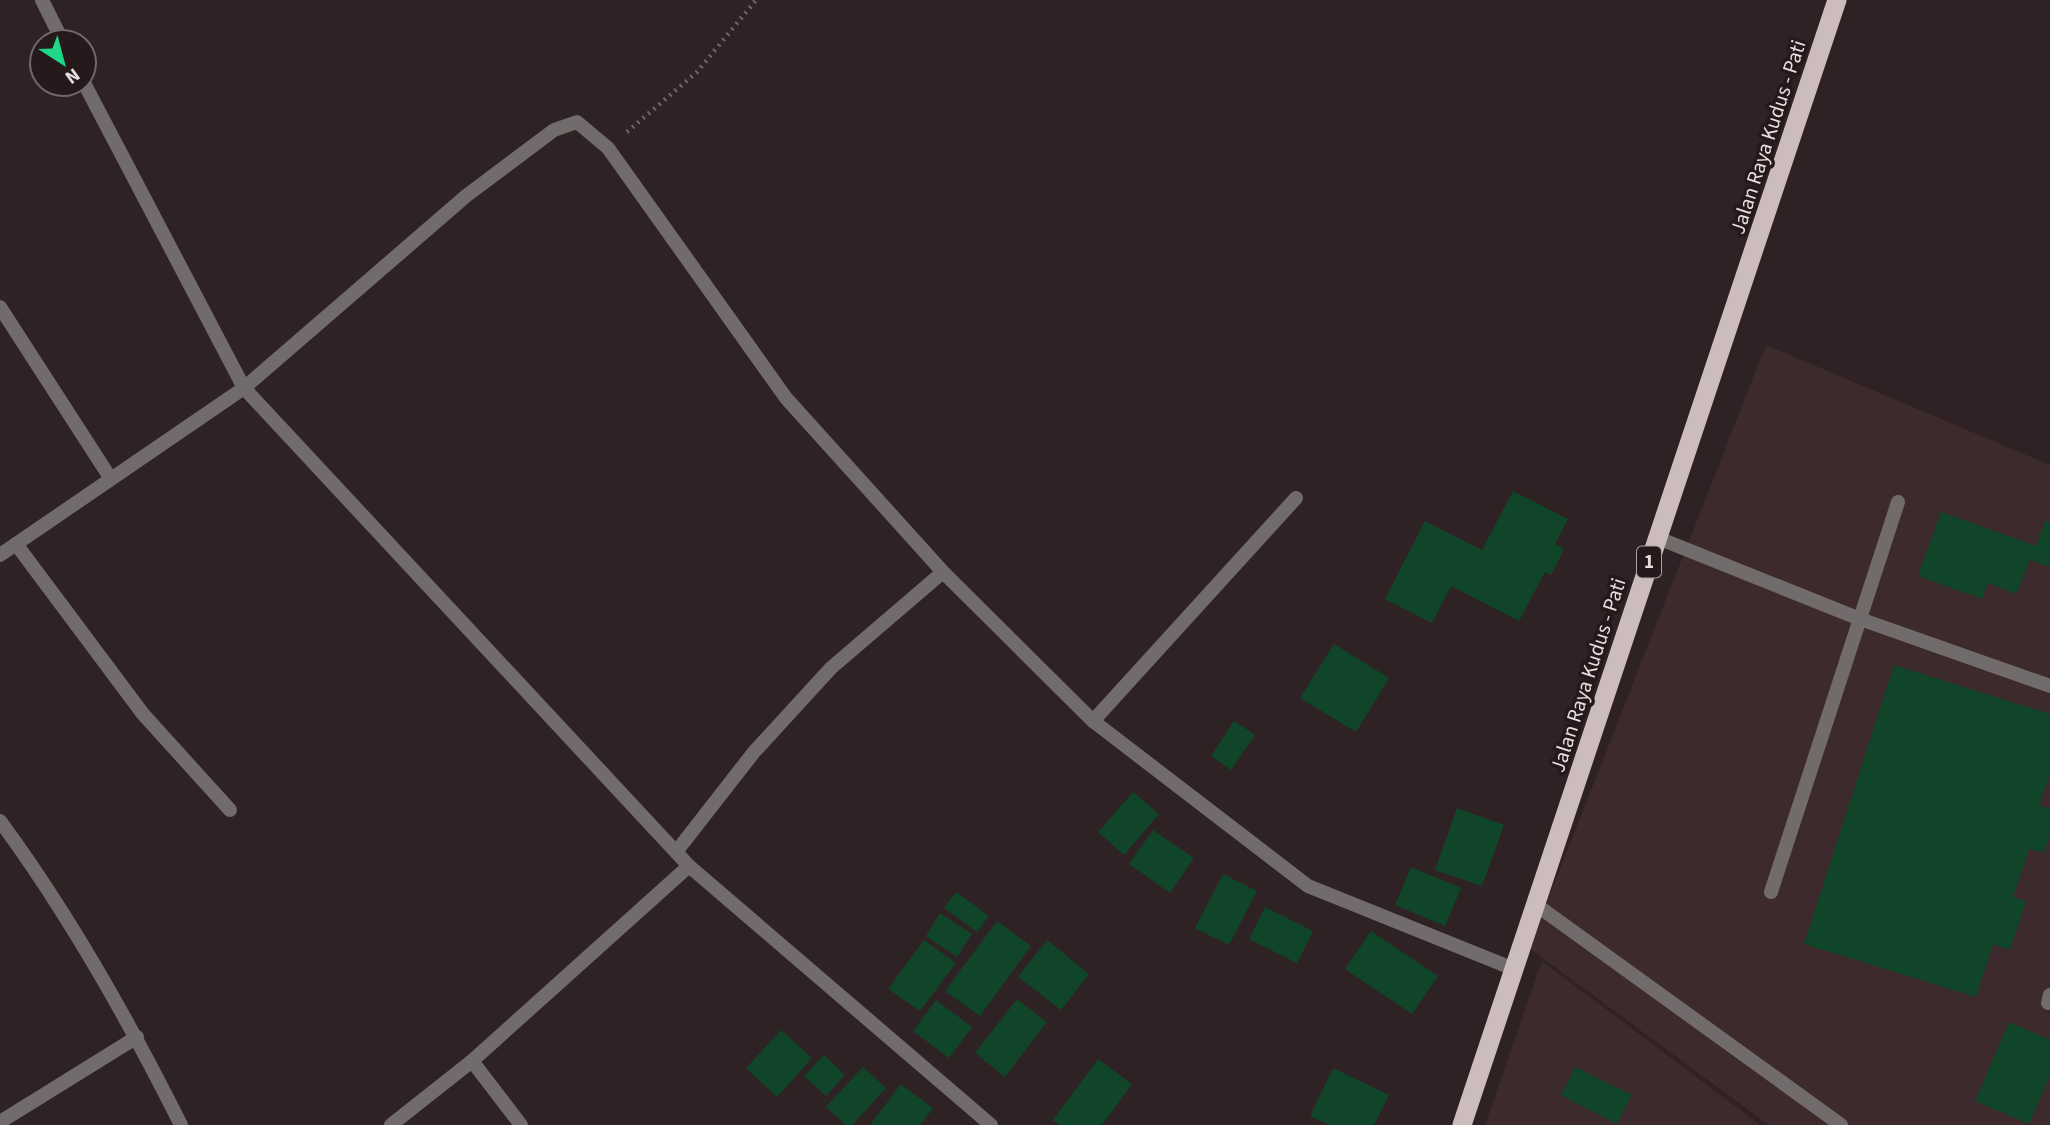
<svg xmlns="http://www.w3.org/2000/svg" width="2050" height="1125" viewBox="0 0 2050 1125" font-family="'Source Sans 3',sans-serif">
  <rect width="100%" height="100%" fill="#2f2224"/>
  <!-- built -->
  <g fill="#3d2a2d">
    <path d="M1766,345L2050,465V1125H1769L1529,948Z"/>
    <path d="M1542,961L1760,1125H1485Z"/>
  </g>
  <!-- building -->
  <g fill="#10452a">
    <path d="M1513,491L1568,519L1555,544L1564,549L1551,575L1545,572L1519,621L1451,586L1432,623L1385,599L1425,521L1482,550Z"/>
    <path d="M1941,512L2036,546L2045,521L2050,522V567L2030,560L2016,594L1988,583L1982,599L1918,576Z"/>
    <path d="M1334,644L1389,678L1356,732L1300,698Z"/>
    <path d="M1894,665L2050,714V773L2039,805L2050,809V834L2044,853L2029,849L2013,897L2026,901L2010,950L1993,944L1976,997L1804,944Z"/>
    <path d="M1234,721L1255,735L1231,770L1211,756Z"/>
    <path d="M1133,792L1159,814L1124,855L1098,832Z"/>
    <path d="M1457,808L1504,825L1482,886L1435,870Z"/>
    <path d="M1153,830L1194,858L1170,893L1129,864Z"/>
    <path d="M1411,867L1461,888L1445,926L1395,905Z"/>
    <path d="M1223,874L1257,891L1229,945L1195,928Z"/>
    <path d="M956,892L989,916L977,932L944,908Z"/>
    <path d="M1265,907L1313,931L1297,963L1249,939Z"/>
    <path d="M940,913L972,934L957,957L926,936Z"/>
    <path d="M997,921L1031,946L980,1016L945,991Z"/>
    <path d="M1371,931L1438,976L1412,1014L1345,969Z"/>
    <path d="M924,940L956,963L920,1011L888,989Z"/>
    <path d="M1047,940L1089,974L1061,1010L1018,977Z"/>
    <path d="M1017,999L1047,1022L1005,1077L975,1053Z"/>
    <path d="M936,1000L972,1027L949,1058L913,1031Z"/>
    <path d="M2009,1022L2050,1040V1075L2029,1124L1975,1101Z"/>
    <path d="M781,1030L812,1058L777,1097L746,1068Z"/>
    <path d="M824,1055L845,1075L826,1096L804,1076Z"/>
    <path d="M1098,1059L1132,1084L1102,1125H1059L1053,1120Z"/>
    <path d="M863,1067L886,1088L852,1125H846L826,1107Z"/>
    <path d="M1575,1067L1632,1095L1617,1124L1561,1095Z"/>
    <path d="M1333,1068L1389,1095L1374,1125H1329L1310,1116Z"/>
    <path d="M901,1084L933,1108L920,1125H870Z"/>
  </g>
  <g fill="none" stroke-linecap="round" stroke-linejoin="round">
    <!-- path -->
    <path stroke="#716567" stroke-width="4.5" stroke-dasharray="2 5" stroke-linecap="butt" d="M627,132L697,72L756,0"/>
    <!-- service -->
    <g stroke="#726b6b" stroke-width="14">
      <path d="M1658,538L1860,619L2050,686"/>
      <path d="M1771,892L1898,502"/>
      <path d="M1535,904L1841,1125"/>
      <path d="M2048,1003L2050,995"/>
    </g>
    <!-- minor -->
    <g stroke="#726b6b" stroke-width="14">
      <path d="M42,0L63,42"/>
      <path d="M84,83L244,388L689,866L991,1125"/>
      <path d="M0,307L111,479"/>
      <path d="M16,544L143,714L230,810"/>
      <path d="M0,555L244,388L466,196L554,130L577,122L608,148L786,398L943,572L1093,721L1308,886L1514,969"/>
      <path d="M1093,721L1296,498"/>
      <path d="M0,821C70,916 128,1019 181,1125"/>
      <path d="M676,852L754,752L831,668L943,572"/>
      <path d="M472,1061L521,1125"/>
      <path d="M0,1122L137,1037"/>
      <path d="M391,1125L472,1061L689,866"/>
    </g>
    <!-- trunk -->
    <path stroke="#cdbcbe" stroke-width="19" d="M1462,1125L1837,0"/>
  </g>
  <g text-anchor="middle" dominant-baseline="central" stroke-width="7" stroke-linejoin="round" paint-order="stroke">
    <!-- shield labels -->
    <rect fill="#25191b" stroke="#ada3a4" stroke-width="2" x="1637" y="546.5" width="24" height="31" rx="5"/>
    <g font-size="19" font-weight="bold" fill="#e7dedf">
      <text x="1649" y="562">1</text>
    </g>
    <!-- street labels -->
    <g font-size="21" fill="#e7dedf" stroke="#25191b">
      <text transform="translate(1768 137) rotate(-72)">Jalan Raya Kudus - Pati</text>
      <text transform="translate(1588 675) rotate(-72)">Jalan Raya Kudus - Pati</text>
    </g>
  </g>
  <!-- north arrow -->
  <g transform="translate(63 63) rotate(144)"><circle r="33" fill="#25191b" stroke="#736869" stroke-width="2"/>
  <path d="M0-5L12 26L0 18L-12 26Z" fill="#1ed887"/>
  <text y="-10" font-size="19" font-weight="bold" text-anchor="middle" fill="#e7dedf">N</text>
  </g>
</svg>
